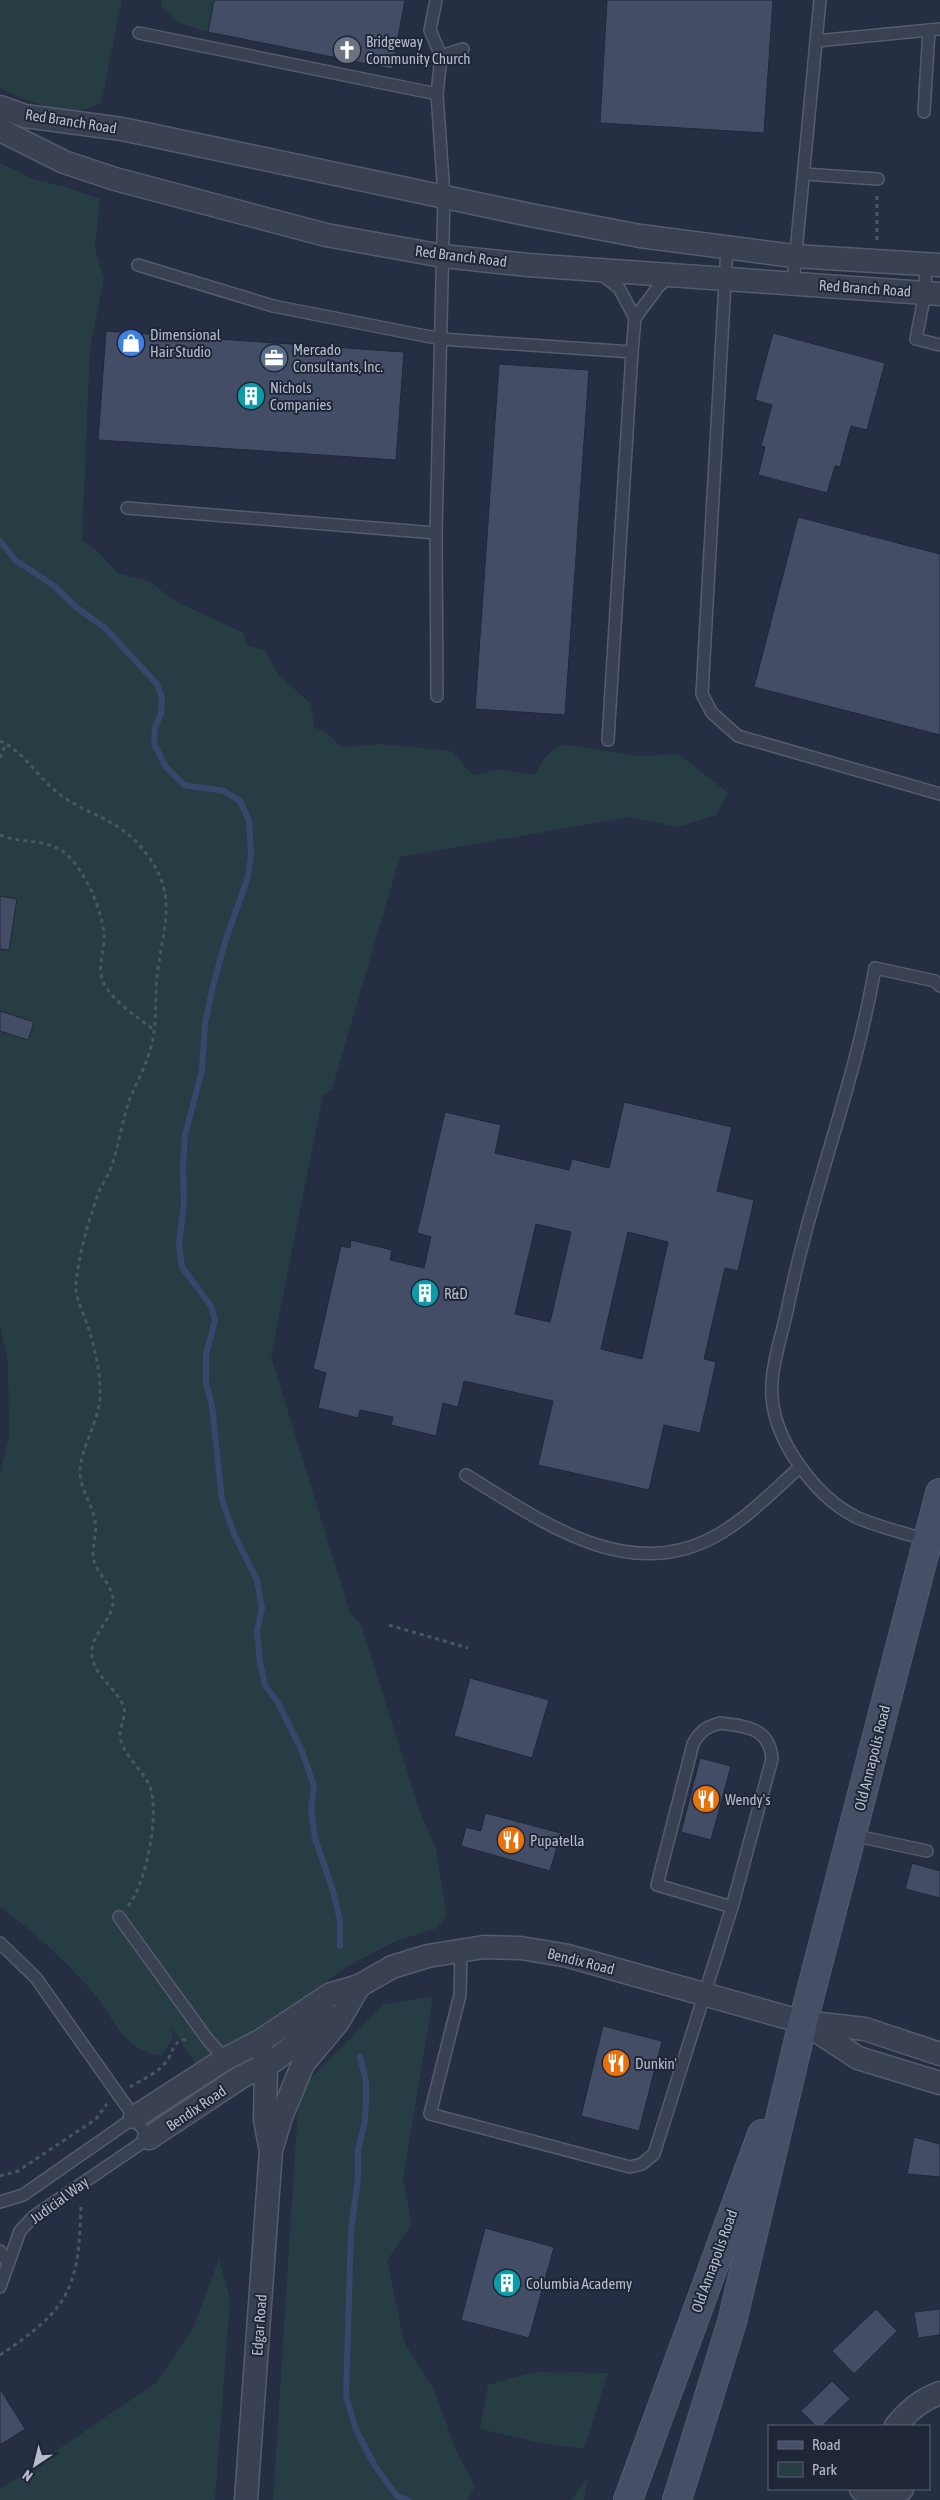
<svg xmlns="http://www.w3.org/2000/svg" width="940" height="2500" viewBox="0 0 940 2500" font-family="'Asap Condensed',sans-serif">
  <rect width="100%" height="100%" fill="#252e43"/>
  <!-- green -->
  <g fill="#273d44">
    <path d="M0,0H122L101,105L97,104C75,121 22,100 0,88Z"/>
    <path d="M161,0H214L208,32L178,23L162,7Z"/>
    <path d="M0,163L33,179L65,187L100,199L95,248L104,279L90,348L82,540L95,549L119,574L149,581L175,601L244,633L246,645L265,650L278,674L311,704L314,727L328,734L342,747L381,744L451,751L473,775L501,769L534,775L547,755L562,744L638,756L679,754L728,793L716,815L677,827L630,817L400,857L332,1089L323,1095L271,1356L350,1613L361,1624L420,1812L436,1849L447,1916L435,1929L396,1941L348,1966L249,2037H240L198,2068L172,2028L173,2038L161,2056C120,2049 115,2017 91,1990C63,1959 34,1931 0,1907V1475L9,1436L8,1362L0,1325Z"/>
    <path d="M433,1996L403,2180L412,2224L387,2260L404,2342L434,2390L457,2453L475,2486L468,2500H273L299,2091L383,2005Z"/>
    <path d="M219,2259L230,2299L215,2500H0V2489L156,2383L193,2328Z"/>
    <path d="M534,2372L608,2373L584,2449L536,2442L480,2429L488,2385Z"/>
    <path d="M588,2478L584,2500H571Z"/>
  </g>
  <g fill="none" stroke-linecap="round" stroke-linejoin="round">
    <!-- stream -->
    <g stroke="#37476b" stroke-width="6">
      <path d="M0,541L15,560L53,585L76,607L106,629L157,684L162,698L161,714L155,727L154,744L166,767L184,785L224,791L240,801L249,820L251,855L248,877L225,942L212,990L205,1024L202,1070L185,1135L183,1167L184,1203L179,1245L182,1267L211,1306L215,1320L206,1355V1383L212,1406L222,1500L234,1534L257,1580L262,1608L257,1632L260,1662L265,1685L278,1703L302,1751L314,1786L311,1810L315,1838L333,1891L340,1920V1946"/>
      <path d="M360,2057L366,2081V2100L365,2121L358,2150V2179L351,2230L346,2396L356,2430L375,2466L397,2496L408,2500"/>
    </g>
  </g>
  <!-- building -->
  <g fill="#434d65" stroke="#20283a" fill-rule="evenodd">
    <path d="M214,0H405L392,69L208,32Z"/>
    <path d="M607,0H773L764,133L600,123Z"/>
    <path d="M106,331L404,352L396,460L98,440Z"/>
    <path d="M773,333L885,363L867,430L851,426L840,467L835,466L827,493L758,475L765,447L761,446L772,405L755,400Z"/>
    <path d="M499,364L589,370L565,715L475,709Z"/>
    <path d="M798,517L940,554V735L754,687Z"/>
    <path d="M0,896L17,899L9,950L0,949Z"/>
    <path d="M0,1011L34,1022L28,1040L0,1031Z"/>
    <path d="M624,1102L732,1127L717,1191L754,1200L738,1271L725,1268L704,1359L716,1362L700,1433L664,1425L649,1490L538,1465L553,1401L464,1381L458,1407L443,1403L436,1436L391,1425L393,1417L360,1410L358,1418L318,1408L326,1373L313,1369L341,1246L350,1248L351,1240L392,1250L390,1260L424,1268L431,1237L417,1233L445,1112L501,1125L495,1153L569,1170L572,1159L609,1168ZM536,1224L571,1232L550,1322L515,1314ZM628,1232L668,1242L642,1359L601,1349Z"/>
    <path d="M470,1678L549,1700L532,1758L454,1736Z"/>
    <path d="M700,1758L731,1766L711,1840L681,1832Z"/>
    <path d="M485,1813L561,1833L550,1871L461,1846L466,1827L481,1831Z"/>
    <path d="M912,1863L940,1871V1898L905,1889Z"/>
    <path d="M603,2026L662,2041L639,2131L581,2116Z"/>
    <path d="M914,2137L940,2144V2177L907,2174Z"/>
    <path d="M485,2228L554,2247L529,2338L461,2320Z"/>
    <path d="M876,2309L897,2331L854,2374L832,2351Z"/>
    <path d="M940,2309V2335L918,2338L914,2312Z"/>
    <path d="M832,2381L850,2399L822,2426H816L801,2411Z"/>
    <path d="M0,2389L25,2429L0,2445Z"/>
  </g>
  <g fill="none" stroke-linecap="round" stroke-linejoin="round">
    <defs>
      <g id="service">
        <path d="M436,0L430,30L441,56"/>
        <path d="M139,33L437,94"/>
        <path d="M816,41L940,29"/>
        <path d="M924,112L929,30"/>
        <path d="M804,174L878,179"/>
        <path d="M727,247L702,694L712,713L738,736L940,794"/>
        <path d="M926,264L925,293L916,339L940,345"/>
        <path d="M138,265L273,306L441,339L632,352L608,740"/>
        <path d="M601,274L619,288L635,318L658,287L670,276"/>
        <path d="M793,283L820,0"/>
        <path d="M632,352L635,318"/>
        <path d="M127,508L436,533"/>
        <path d="M437,696L436,533L444,196L437,94L441,56L463,49"/>
        <path d="M466,1475C537,1518 622,1582 708,1540C743,1523 771,1493 800,1467"/>
        <path d="M928,1540C904,1533 878,1527 856,1517C816,1497 775,1442 772,1397C770,1369 781,1338 787,1311C810,1195 855,1085 875,968L935,981L940,986"/>
        <path d="M720,1723C746,1726 770,1728 772,1759L732,1907L657,1885L693,1744C700,1731 706,1727 720,1723Z"/>
        <path d="M852,1835L927,1851"/>
        <path d="M119,1917L208,2040L227,2061"/>
        <path d="M0,1943L36,1978L149,2138L34,2216L20,2231L0,2287"/>
        <path d="M461,1949L460,1995L430,2114L630,2167L642,2164L654,2154L732,1907"/>
        <path d="M0,2202L23,2195L135,2117"/>
        <path d="M0,2251L7,2262"/>
      </g>
      <g id="minor">
        <path d="M0,107L25,116L122,129L530,215L640,236L794,256L940,265"/>
        <path d="M0,130L64,162L115,179L326,235L443,256L528,265L940,294"/>
        <path d="M806,2024L858,2058L940,2083"/>
        <path d="M263,2054L266,2066L265,2120L270,2146"/>
        <path d="M135,2117L225,2059L260,2041L331,1994L359,1986L392,1967L428,1956L484,1947L521,1948L568,1956L803,2022L865,2029L940,2054"/>
        <path d="M149,2138L241,2077L275,2060L329,2017"/>
        <path d="M896,2426C909,2410 921,2400 940,2393"/>
        <path d="M861,2489C873,2500 889,2499 902,2489"/>
        <path d="M246,2500L271,2150L281,2117L303,2064L338,2022L359,1986"/>
      </g>
      <g id="secondary">
        <path d="M628,2500L762,2134"/>
        <path d="M677,2500L732,2322L803,2022L940,1493"/>
      </g>
    </defs>
    <!-- service casing -->
    <use href="#service" stroke="#545c6d" stroke-width="14"/>
    <!-- minor casing -->
    <use href="#minor" stroke="#545c6d" stroke-width="25"/>
    <!-- secondary casing -->
    <use href="#secondary" stroke="#545c6d" stroke-width="30"/>
    <!-- path -->
    <g stroke="#455a60" stroke-width="3" stroke-dasharray="4 4" stroke-linecap="butt">
      <path d="M877,240V194"/>
      <path d="M0,741C24,751 37,777 58,793C91,818 120,817 148,856C177,895 164,925 158,969C154,994 158,1022 151,1047C146,1066 136,1083 129,1101C122,1122 119,1144 112,1165C109,1175 102,1184 98,1194C88,1223 79,1253 76,1283C74,1299 86,1317 90,1333C96,1352 101,1377 100,1397C99,1421 79,1452 80,1473C81,1490 90,1501 94,1516C98,1530 93,1542 93,1555C94,1573 114,1584 113,1602C112,1622 89,1635 92,1656C95,1676 115,1688 123,1705C128,1715 119,1726 120,1737C123,1755 143,1770 150,1787C160,1814 146,1884 128,1906"/>
      <path d="M0,758L6,743"/>
      <path d="M0,835C19,843 40,839 59,849C82,862 103,910 104,936C105,948 99,962 101,974C104,996 137,1017 153,1029"/>
      <path d="M389,1625L468,1648"/>
      <path d="M130,2087C141,2080 158,2073 166,2062C174,2052 172,2040 188,2039"/>
      <path d="M0,2176L18,2171L96,2119L107,2104"/>
      <path d="M0,2355C71,2308 79,2287 81,2203"/>
    </g>
    <!-- service -->
    <use href="#service" stroke="#394153" stroke-width="11"/>
    <!-- minor -->
    <use href="#minor" stroke="#394153" stroke-width="22"/>
    <!-- secondary -->
    <use href="#secondary" stroke="#474f66" stroke-width="28"/>
  </g>
  <!-- icons -->
  <defs>
    <symbol id="church-disc" viewBox="-11 -11 22 22"><circle r="9.5" fill="#6b7280" stroke="#1e2638"/><path d="M-1.2-6h2.4v3.5h3.3v2.4h-3.3V6h-2.4V-.1h-3.3v-2.4h3.3Z" fill="#fff"/></symbol>
    <symbol id="shop-disc" viewBox="-11 -11 22 22"><circle r="9.5" fill="#3f7fe0" stroke="#1e2638"/><path d="M-5-2.5h2.3a2.7 3.5 0 0 1 5.4 0H5L5.5 6h-11ZM-1.5-2.5h3a1.5 2.3 0 0 0-3 0Z" fill="#fff"/></symbol>
    <symbol id="office-disc" viewBox="-11 -11 22 22"><circle r="9.5" fill="#5c6f8a" stroke="#1e2638"/><path d="M-6-3h4V-5.5h4V-3h4V5H-6ZM-1-4.5V-3h2v-1.5ZM-6 0V1H6V0Z" fill="#fff"/></symbol>
    <symbol id="building-disc" viewBox="-11 -11 22 22"><circle r="9.5" fill="#0f9aa8" stroke="#1e2638"/><path d="M-4-6H4V6H1V3H-1V6H-4ZM-2.5-4.3h1.7v1.8h-1.7ZM.8-4.3h1.7v1.8H.8ZM-2.5-1h1.7V.8h-1.7ZM.8-1h1.7V.8H.8Z" fill="#fff"/></symbol>
    <symbol id="restaurant-disc" viewBox="-11 -11 22 22"><circle r="9.5" fill="#e8710a" stroke="#1e2638"/><path d="M-5-6h1v4h1v-4h1v4h1v-4h1v5L-1.5 .5V6h-2V.5L-5-1ZM5-6V6H3V1.5H1.5Q1.5-4 5-6Z" fill="#fff"/></symbol>
  </defs>
  <g fill-rule="evenodd">
    <use href="#church-disc" x="331" y="34" width="32" height="32"/>
    <use href="#shop-disc" x="115" y="327" width="32" height="32"/>
    <use href="#office-disc" x="258" y="342" width="32" height="32"/>
    <use href="#building-disc" x="235" y="380" width="32" height="32"/>
    <use href="#building-disc" x="409" y="1277" width="32" height="32"/>
    <use href="#restaurant-disc" x="690" y="1783" width="32" height="32"/>
    <use href="#restaurant-disc" x="495" y="1824" width="32" height="32"/>
    <use href="#restaurant-disc" x="600" y="2047" width="32" height="32"/>
    <use href="#building-disc" x="491" y="2267" width="32" height="32"/>
  </g>
  <g text-anchor="middle" dominant-baseline="central" stroke-width="4" stroke-linejoin="round" paint-order="stroke">
    <!-- poi labels -->
    <g font-size="15" fill="#b6bccc" stroke="#1e2638" text-anchor="start">
      <text x="366" y="41">Bridgeway<tspan x="366" dy="17">Community Church</tspan></text>
      <text x="150" y="334">Dimensional<tspan x="150" dy="17">Hair Studio</tspan></text>
      <text x="293" y="349">Mercado<tspan x="293" dy="17">Consultants, Inc.</tspan></text>
      <text x="270" y="387">Nichols<tspan x="270" dy="17">Companies</tspan></text>
      <text x="444" y="1293">R&amp;D</text>
      <text x="725" y="1799">Wendy's</text>
      <text x="530" y="1840">Pupatella</text>
      <text x="635" y="2063">Dunkin'</text>
      <text x="526" y="2283">Columbia Academy</text>
    </g>
    <!-- street labels -->
    <g font-size="15" fill="#b6bccc" stroke="#1e2638">
      <text transform="translate(71 121) rotate(9)">Red Branch Road</text>
      <text transform="translate(461 256) rotate(7)">Red Branch Road</text>
      <text transform="translate(865 288) rotate(4)">Red Branch Road</text>
      <text transform="translate(872 1758) rotate(-76)">Old Annapolis Road</text>
      <text transform="translate(581 1961) rotate(14)">Bendix Road</text>
      <text transform="translate(196 2108) rotate(-34)">Bendix Road</text>
      <text transform="translate(59 2200) rotate(-36)">Judicial Way</text>
      <text transform="translate(714 2261) rotate(-70)">Old Annapolis Road</text>
      <text transform="translate(259 2325) rotate(-86)">Edgar Road</text>
    </g>
  </g>
  <!-- legend -->
  <rect x="768" y="2425" width="162" height="65" fill="#1e2638" stroke="#5b6273"/>
  <rect x="778" y="2441" width="25" height="8" fill="#474f66" stroke="#5b6273"/>
  <text x="812" y="2450" font-size="15" fill="#b6bccc">Road</text>
  <rect x="778" y="2462" width="25" height="15" fill="#273d44" stroke="#5b6273"/>
  <text x="812" y="2475" font-size="15" fill="#b6bccc">Park</text>
  <!-- north arrow -->
  <g transform="translate(35 2465) rotate(215)" stroke="#1e2638" stroke-width="4" paint-order="stroke">
  <path d="M0-4L9 19L0 12L-9 19Z" fill="#b6bccc"/>
  <text y="-8" font-size="14" font-weight="bold" text-anchor="middle" fill="#b6bccc">N</text>
  </g>
</svg>
